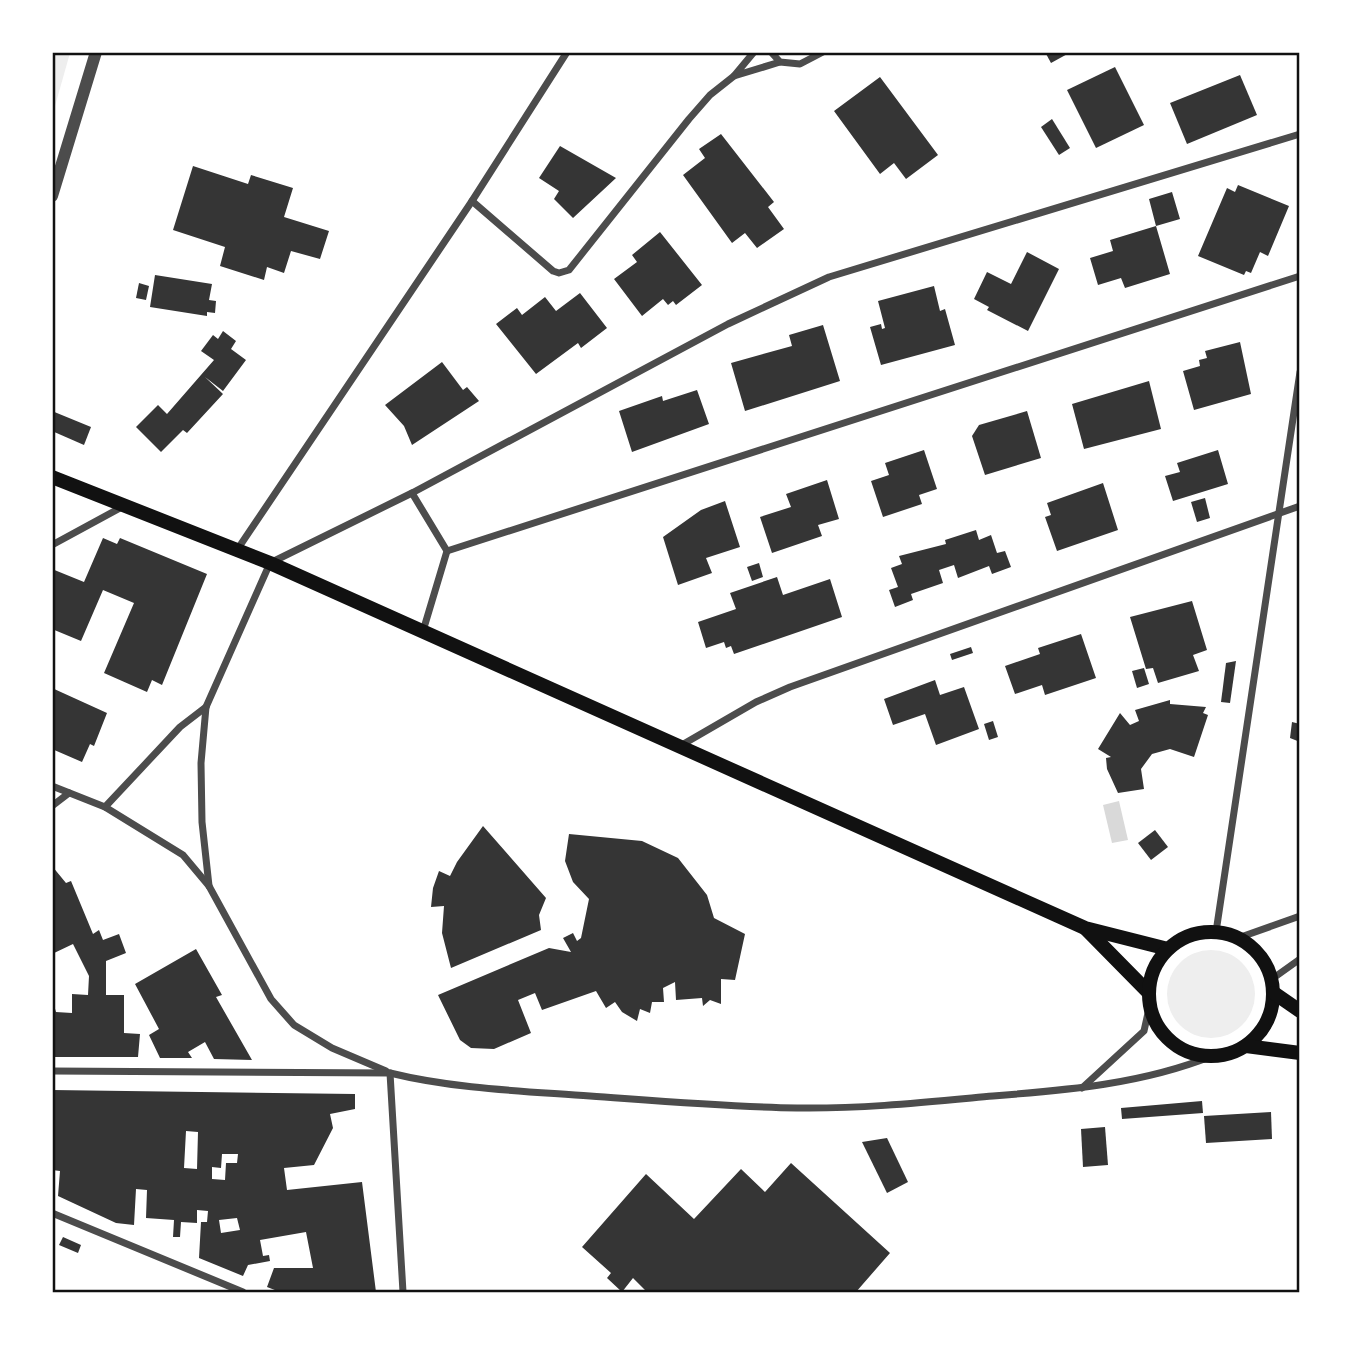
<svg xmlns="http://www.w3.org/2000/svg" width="1352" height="1345" viewBox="0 0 1352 1345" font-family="'PT Sans Narrow',sans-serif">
  <rect width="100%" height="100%" fill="#fff"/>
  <!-- green -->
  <g fill="#eee">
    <path d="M53,52L70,53L53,113L52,53Z"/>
    <circle cx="1211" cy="994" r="44"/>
  </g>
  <!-- water -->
  <path fill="#d9d9d9" d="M1119,801L1128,840L1112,843L1103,805Z"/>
  <!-- building -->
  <g fill="#353535" fill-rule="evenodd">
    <path d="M1045,52H1071L1051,63Z"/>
    <path d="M1115,67L1144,125L1096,148L1067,90Z"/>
    <path d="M1240,75L1257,115L1187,144L1170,103Z"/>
    <path d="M880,77L938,155L906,179L894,163L880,174L834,111Z"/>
    <path d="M1052,119L1070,148L1059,155L1041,127Z"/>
    <path d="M721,134L774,202L768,207L784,229L757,248L745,233L732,243L683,175L705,158L699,149Z"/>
    <path d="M560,146L616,178L573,218L554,199L559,191L539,178Z"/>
    <path d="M193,166L248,184L251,175L293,188L284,217L329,231L320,259L291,251L284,273L267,267L264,280L220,266L225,247L173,230Z"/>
    <path d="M1238,185L1289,206L1268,256L1260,252L1251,273L1246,271L1244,275L1198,256L1227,188L1235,192Z"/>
    <path d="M1172,192L1180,219L1156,226L1170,274L1125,288L1121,278L1098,285L1090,258L1113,251L1110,240L1156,226L1149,199Z"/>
    <path d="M660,232L702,285L676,305L673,301L668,305L663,299L642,316L614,279L637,262L632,255Z"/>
    <path d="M1027,252L1059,269L1028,331L987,310L989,307L974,299L987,272L1011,284Z"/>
    <path d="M155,275L212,284L209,300L216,301L215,313L207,312V316L150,307Z"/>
    <path d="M139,283L149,286L146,300L136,298Z"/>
    <path d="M934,286L940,311L945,309L955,345L881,365L870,327L881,324L882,329L885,328L878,301Z"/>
    <path d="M580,293L607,328L581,348L578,343L536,374L496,324L517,308L522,315L545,297L556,311Z"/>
    <path d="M823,325L840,381L745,411L731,363L792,346L789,335Z"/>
    <path d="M223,331L236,341L231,349L246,360L223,391L205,377L223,394L187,433L183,430L161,452L136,427L158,405L167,414L214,360L201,351L213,335L218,339Z"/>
    <path d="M1240,342L1251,394L1194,410L1183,371L1200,366L1199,360L1207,358L1205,351Z"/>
    <path d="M442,362L463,390L467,387L479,401L412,445L404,426L385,405Z"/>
    <path d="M1149,381L1161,429L1084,449L1072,404Z"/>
    <path d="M697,390L709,424L632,452L619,411L662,396L663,401Z"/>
    <path d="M52,411L91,427L84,445L52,431Z"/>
    <path d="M1027,411L1041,458L985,475L972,436L979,425Z"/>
    <path d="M924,450L937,489L919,495L922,504L883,517L871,481L889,475L885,463Z"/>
    <path d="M1218,450L1228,484L1173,501L1165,476L1180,472L1177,463Z"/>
    <path d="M827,480L839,519L818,525L822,536L772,553L760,517L791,507L786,494Z"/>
    <path d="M1103,483L1118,530L1057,551L1045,517L1051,515L1047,503Z"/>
    <path d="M1205,498L1210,518L1197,522L1191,502Z"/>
    <path d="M725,501L740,547L706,558L712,573L678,585L663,537L701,510Z"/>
    <path d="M976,530L979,540L991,535L997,553L1005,551L1011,567L992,574L989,566L958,578L954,565L939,570L943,583L911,594L913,600L895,607L889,590L898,587L891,568L902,564L899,556L946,544L945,540Z"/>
    <path d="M103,538L117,544L120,538L207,574L162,685L152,680L147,692L104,673L134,603L103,590L81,641L52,629V569L84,582Z"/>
    <path d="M759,563L763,577L752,581L747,567Z"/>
    <path d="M777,577L783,595L830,579L842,617L734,654L731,646L726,648L724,642L706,648L698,622L736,609L730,593Z"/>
    <path d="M1192,601L1207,650L1193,655L1199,671L1158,683L1153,668L1146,669L1130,617Z"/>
    <path d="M1081,634L1096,678L1045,695L1042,685L1015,694L1005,666L1040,654L1038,648Z"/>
    <path d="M971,647L973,653L952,660L950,654Z"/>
    <path d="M1236,661L1230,703L1221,702L1226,663Z"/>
    <path d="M1144,668L1149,684L1137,688L1132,671Z"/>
    <path d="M935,680L940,695L964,687L979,729L936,745L925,714L893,725L884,699Z"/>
    <path d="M52,688L107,713L94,746L90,744L82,762L52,749Z"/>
    <path d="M1170,700V704L1206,707L1203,713L1208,715L1194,757L1170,749L1152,754L1141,769L1144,789L1118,793L1107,769L1106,758L1111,757L1098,749L1120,713L1130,725L1139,721L1135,710Z"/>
    <path d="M993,721L998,737L989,740L984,724Z"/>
    <path d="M1292,722L1300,724V742L1290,738Z"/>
    <path d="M483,826L546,898L539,915L541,930L451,968L442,933L444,906L431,907L433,888L439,871L450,876L457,862Z"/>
    <path d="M1155,830L1168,847L1151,860L1138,843Z"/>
    <path d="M569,834L642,841L678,858L707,895L714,918L745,934L735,980L721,979V1004L710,1000L703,1006L702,998L676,1000L675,982L663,988L664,1002H652L650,1013L640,1009L637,1021L622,1012L615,1002L606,1008L596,991L542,1010L535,993L518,1000L531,1033L494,1049L471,1048L460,1040L438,995L549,948L571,952L563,938L573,933L577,941L581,938L589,899L573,882L565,861Z"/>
    <path d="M52,866L66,883L71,881L93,934L99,930L103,940L119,934L126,953L106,961V995H124V1033L140,1034L138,1057H52V999L56,1012L72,1013V994L88,995L89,976L73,944L52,954Z"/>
    <path d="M196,949L222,995L216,997L252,1060L214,1059L205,1042L188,1052L192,1058H160L149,1035L159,1029L135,984Z"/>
    <path d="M52,1090L355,1094V1109L330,1114L333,1128L314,1165L284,1168L287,1190L362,1182L376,1292H280L267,1287L274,1268H313L306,1232L260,1240L263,1256L269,1255L270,1261L248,1265L243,1276L199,1258L201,1222H207L208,1211L197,1210V1223L181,1222L180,1237H173L174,1220L146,1218L147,1190L136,1189L134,1225L116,1223L58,1196L60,1171L52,1170ZM186,1131L198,1132L197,1169L184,1168ZM222,1154H238L237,1163H226L225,1180L212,1179V1167L221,1168ZM237,1218L240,1230L221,1233L219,1220Z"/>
    <path d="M1202,1101L1203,1113L1122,1119L1121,1108Z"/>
    <path d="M1271,1112L1272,1139L1206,1143L1204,1116Z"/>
    <path d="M1105,1127L1108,1165L1083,1167L1081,1129Z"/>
    <path d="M887,1138L908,1182L887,1193L862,1142Z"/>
    <path d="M791,1163L890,1253L856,1292H647L633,1278L622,1292L607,1278L611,1273L582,1247L646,1174L694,1219L741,1169L765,1192Z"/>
    <path d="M63,1237L81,1245L78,1253L59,1245Z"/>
  </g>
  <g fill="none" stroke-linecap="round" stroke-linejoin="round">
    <!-- minor -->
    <g stroke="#4c4c4c" stroke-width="7">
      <path d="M754,52L734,76L780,62"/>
      <path d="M771,52L780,62L800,64L823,52"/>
      <path d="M472,201L553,271L559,273L569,270L689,119L710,95L734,76"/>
      <path d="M412,493L447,551L423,631"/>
      <path d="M52,545L122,507"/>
      <path d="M237,550L472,201L567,52"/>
      <path d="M447,551L1300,276"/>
      <path d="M680,746L756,702L790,687L1300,506"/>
      <path d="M52,786L105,807L183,855L209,886L271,999L294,1025L332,1048L386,1071"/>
      <path d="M52,806L69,793"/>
      <path d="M105,807L180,727L206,707"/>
      <path d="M209,886L202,822L201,763L206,707L270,563L412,493L728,324L829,277L1300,134"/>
      <path d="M1216,932L1300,372"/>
      <path d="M1238,938L1300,916"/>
      <path d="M1272,979L1300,959"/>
      <path d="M52,1071L390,1073C455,1089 523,1091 590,1096C659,1101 728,1107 797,1108C863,1109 928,1102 993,1096C1068,1090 1142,1084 1212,1056"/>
      <path d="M390,1073L403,1292"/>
      <path d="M1082,1088L1144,1031L1150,1004"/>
      <path d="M52,1213L243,1292"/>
    </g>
    <!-- tertiary -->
    <path stroke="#4c4c4c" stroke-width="12" d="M52,196L96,52"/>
    <!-- secondary -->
    <g stroke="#111" stroke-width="14">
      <path d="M52,477L270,563L1085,928L1168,949"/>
      <path d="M1086,929L1149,993"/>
      <circle cx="1211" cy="994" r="62"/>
      <path d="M1274,993L1300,1011"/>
      <path d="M1246,1046L1300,1053"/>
    </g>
  </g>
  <!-- border -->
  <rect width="1352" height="1345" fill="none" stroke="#ffffff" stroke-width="108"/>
  <rect x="54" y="54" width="1244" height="1237" fill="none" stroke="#111" stroke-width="2.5"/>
</svg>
